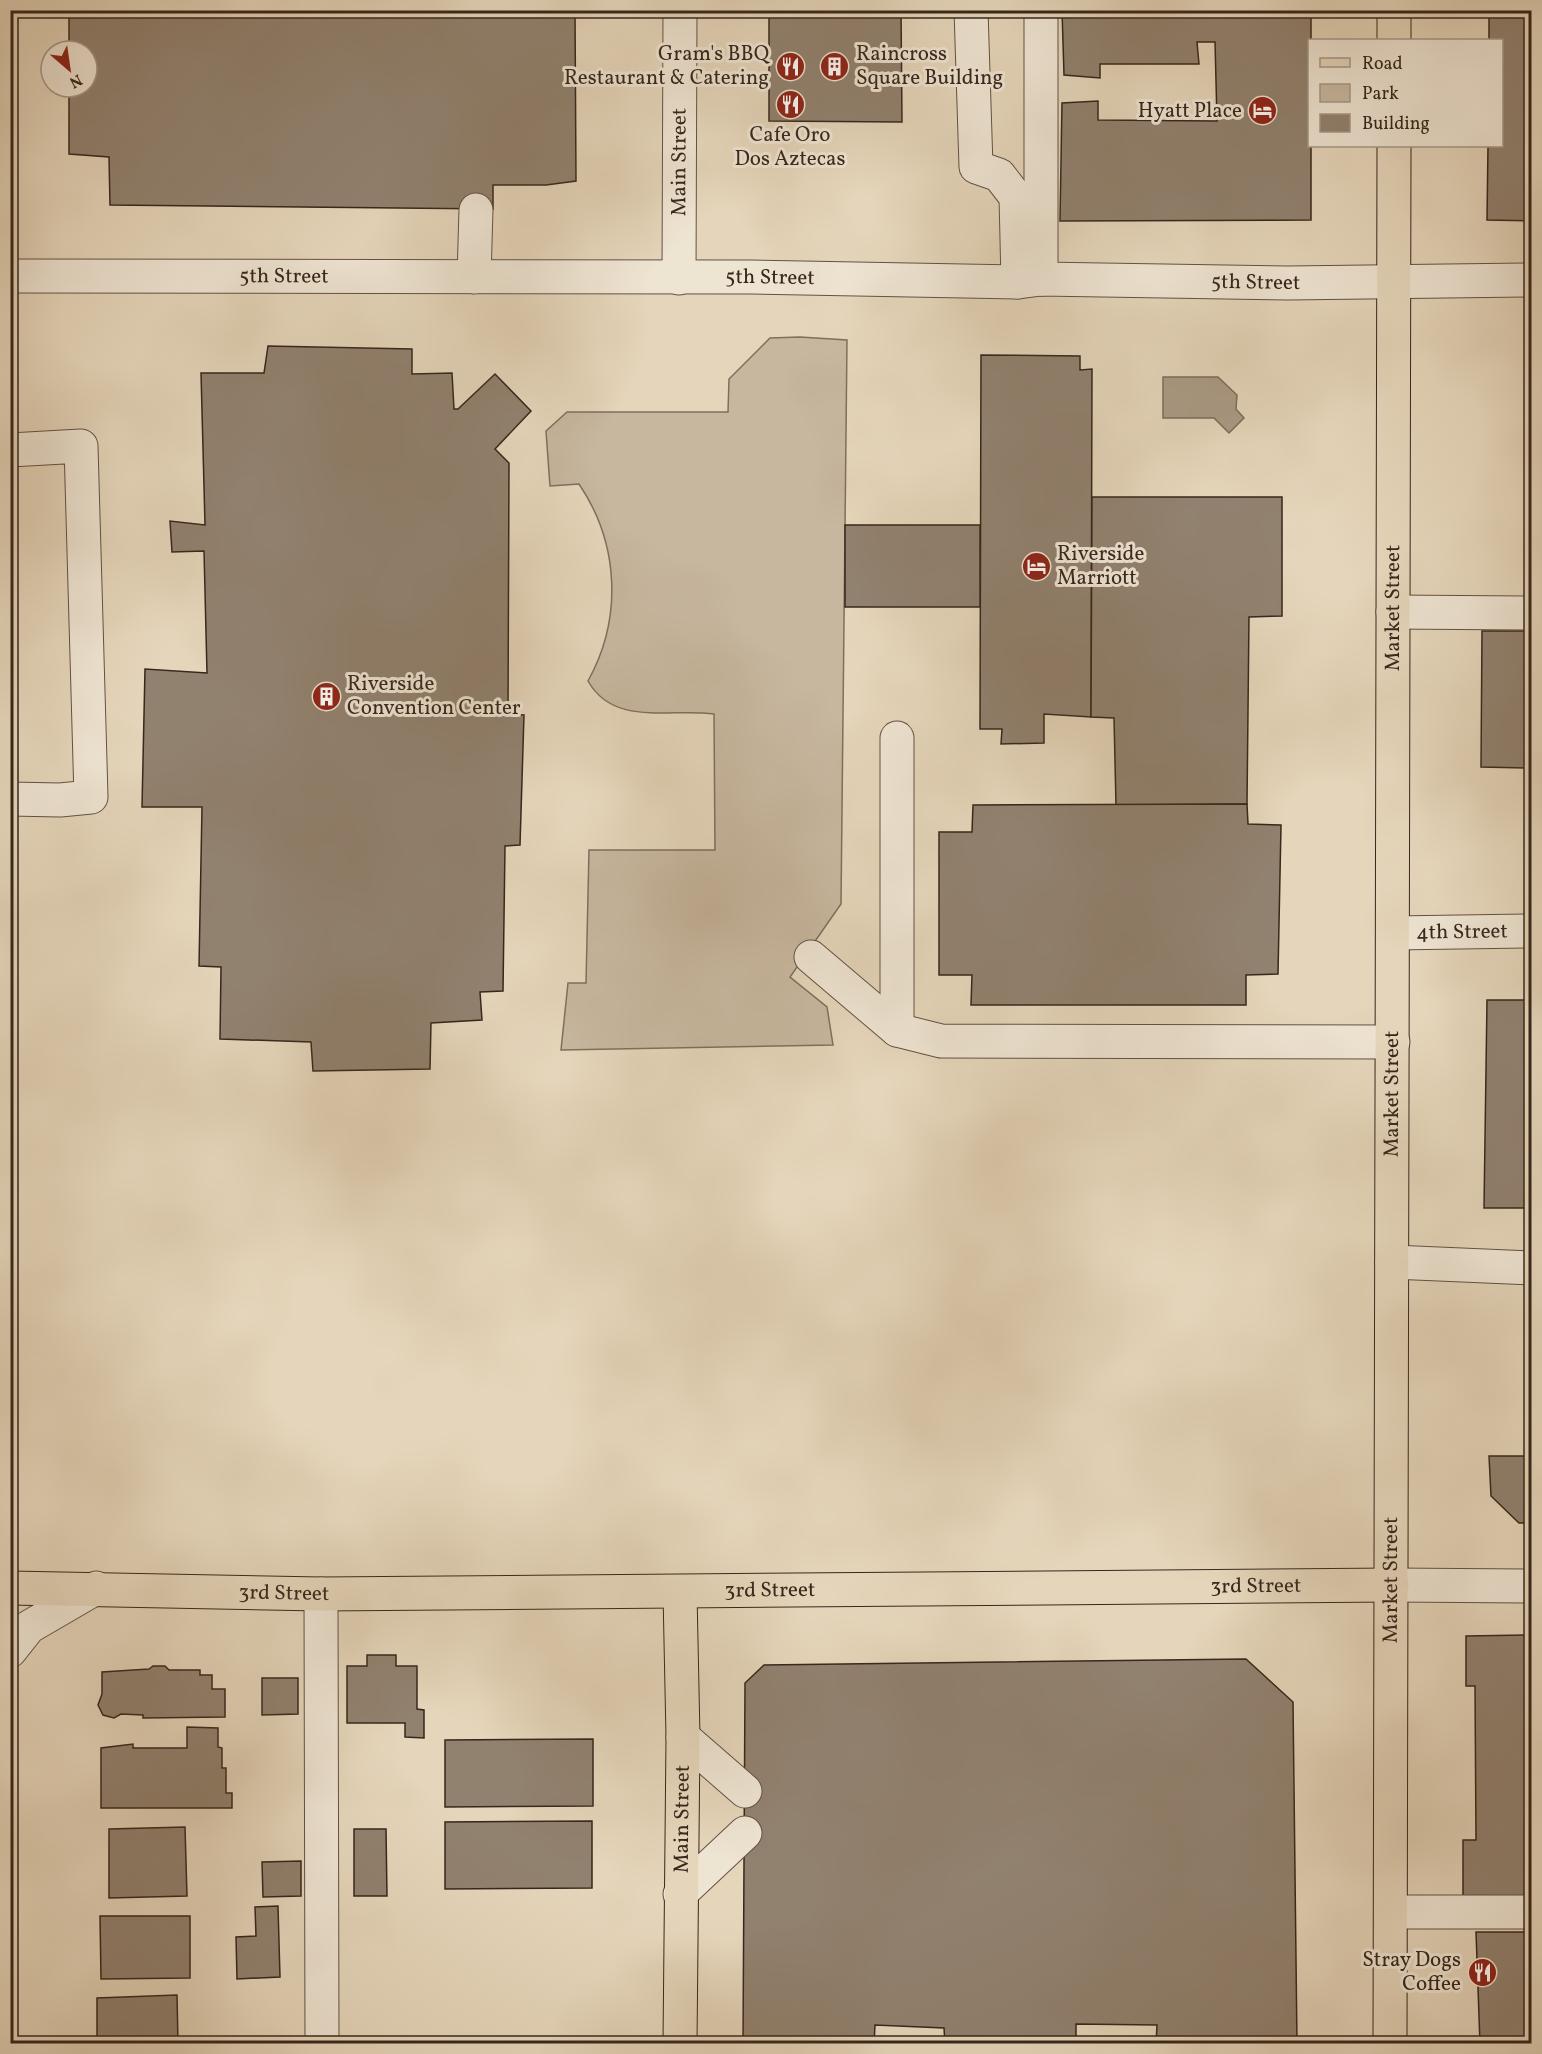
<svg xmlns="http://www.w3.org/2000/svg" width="1542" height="2054" viewBox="0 0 1542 2054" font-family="Vollkorn,serif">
  <rect width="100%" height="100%" fill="#e5d5ba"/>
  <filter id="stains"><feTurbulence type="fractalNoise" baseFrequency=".00333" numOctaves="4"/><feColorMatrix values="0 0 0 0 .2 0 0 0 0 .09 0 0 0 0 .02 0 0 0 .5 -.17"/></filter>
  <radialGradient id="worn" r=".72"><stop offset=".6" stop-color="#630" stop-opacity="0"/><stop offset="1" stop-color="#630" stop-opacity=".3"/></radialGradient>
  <!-- green -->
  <path fill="#c7b79f" stroke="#7f6f5e" stroke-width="1.5" d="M800,337L847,340L841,904L790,977L827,1007L833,1045L561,1050L568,983H586L589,850H715L714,714C670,708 614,727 588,681C623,618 619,543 579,484L550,486L546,431L567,412H728L729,379L770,338Z"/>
  <!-- water -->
  <path fill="#aa9a85" stroke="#7c6c5b" stroke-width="1.5" d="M1163,377H1218L1237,395L1236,409L1244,418L1229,433L1214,418H1163Z"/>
  <!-- building -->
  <g fill="#91816f" stroke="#37271d" stroke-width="1.5">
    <path d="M69,10H575L576,181L546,185H493V209L110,205L109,157L69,154V87H87V51H69Z"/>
    <path d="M769,10H901L902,122L769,121Z"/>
    <path d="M1062,10H1311V220L1060,221L1062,103L1098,101V120L1217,121L1215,42H1197L1199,64H1100V78L1064,75Z"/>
    <path d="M1489,10H1532V221L1487,220L1488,146H1502V40H1489Z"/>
    <path d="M268,346L412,349V374L452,373L454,409H458L495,374L531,411L495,449L509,463L508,714L524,715L520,845L505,846L503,991L480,992L482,1020L431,1023L430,1069L313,1071L311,1042L220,1039L221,967L199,966L202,807H142L145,669L207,673L204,551L172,552L170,521L205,525L201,373H264Z"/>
    <path d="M981,355L1080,356V370L1092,369L1091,717L1044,714V743L1001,744L1002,729H980Z"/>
    <path d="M1092,497H1282V616L1249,617L1247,804L1116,805L1114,718L1091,717Z"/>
    <rect x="845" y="525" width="135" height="82"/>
    <path d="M1482,631H1532L1530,768L1481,767Z"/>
    <path d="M1247,804L1248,824L1281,825L1278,974L1246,975V1005H971L972,975H939V832H972L973,805Z"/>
    <path d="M1487,1000H1532V1208H1484Z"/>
    <path d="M1489,1456H1532V1523H1519L1491,1496Z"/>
    <path d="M1532,1635V1899L1463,1900V1840H1476L1475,1686H1466V1636Z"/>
    <path d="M367,1655H396V1666H417V1709L424,1710V1738L405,1737V1723H347V1666H367Z"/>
    <path d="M1246,1659L1293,1702L1297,2044H1156L1157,2025L1076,2024V2044H945L944,2028L875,2025L874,2044H743L745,1683L764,1665Z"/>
    <path d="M153,1666H165L169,1670H200V1675H212V1689H225V1717L143,1718V1715L121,1714L114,1718L103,1715L98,1705L102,1694V1672L149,1669Z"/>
    <path d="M262,1678H298V1714L262,1715Z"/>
    <path d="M187,1727L218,1728V1747L222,1748V1768H226V1793H232V1808H101V1748L133,1744V1748H187Z"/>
    <path d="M593,1739V1806L445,1807V1740Z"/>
    <path d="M592,1821V1888L445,1889V1822Z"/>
    <path d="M185,1827L187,1896L109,1898V1829Z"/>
    <path d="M354,1829H386L387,1896H354Z"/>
    <path d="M301,1861V1896L263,1897L262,1862Z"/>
    <path d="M278,1906L280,1977L237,1979L236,1937L256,1936L255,1907Z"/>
    <path d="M100,1916H190V1978L101,1979Z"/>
    <path d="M1476,1932H1532V2044H1480Z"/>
    <path d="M177,1995L178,2044H94V2039H97V1998Z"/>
    <rect x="248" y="2038" width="43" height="6"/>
  </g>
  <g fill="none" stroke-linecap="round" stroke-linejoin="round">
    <defs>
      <g id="minor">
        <path d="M971,10L976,167L999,175L1016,197L1018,282"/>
        <path id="s1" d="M10,276L751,277L1018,282L1041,279L1288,283L1532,280"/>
        <path d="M474,277L476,210"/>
        <path id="s2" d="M679,278L680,10"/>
        <path d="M1041,279V10"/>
        <path d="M10,450L81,446L91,797L60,800L10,799"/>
        <path d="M1393,612L1532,613"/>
        <path d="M897,738V1030"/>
        <path id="s3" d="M1393,933L1532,931"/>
        <path d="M811,957L897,1030L941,1041L1393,1042"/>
        <path d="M1392,1262L1532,1268"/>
        <path d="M1392,1585L1532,1586"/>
        <path d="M321,1594L322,2044"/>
        <path d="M10,1651L29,1627L96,1588"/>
        <path d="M683,1737L745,1791"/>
        <path d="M680,1894L745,1833"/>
        <path d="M1391,1912H1532"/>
      </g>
      <g id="major">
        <path d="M1394,10V40"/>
        <path id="s4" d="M10,1588L321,1594L1392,1585"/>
        <path id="s5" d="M680,2044L683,1737L680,1593"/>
        <path id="s6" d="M1390,2044L1394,146"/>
      </g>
    </defs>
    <!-- minor casing -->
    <use href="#minor" stroke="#625244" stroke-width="35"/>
    <!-- major casing -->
    <use href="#major" stroke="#37271d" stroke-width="35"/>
    <!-- minor -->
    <use href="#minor" stroke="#eee4d2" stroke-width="33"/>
    <!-- major -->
    <use href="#major" stroke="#e5d5ba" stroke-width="33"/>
  </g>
  <!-- icons -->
  <defs>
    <symbol id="restaurant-disc" viewBox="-11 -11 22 22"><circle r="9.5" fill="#8f2418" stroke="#eee4d2"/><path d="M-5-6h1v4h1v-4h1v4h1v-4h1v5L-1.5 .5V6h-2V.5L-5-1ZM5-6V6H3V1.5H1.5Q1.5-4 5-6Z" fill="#fff"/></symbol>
    <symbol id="building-disc" viewBox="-11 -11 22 22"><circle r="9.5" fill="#8f2418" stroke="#eee4d2"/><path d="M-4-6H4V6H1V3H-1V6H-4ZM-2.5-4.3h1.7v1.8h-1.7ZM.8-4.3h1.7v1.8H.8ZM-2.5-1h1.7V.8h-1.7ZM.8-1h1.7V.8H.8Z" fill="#fff"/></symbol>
    <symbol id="hotel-disc" viewBox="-11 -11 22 22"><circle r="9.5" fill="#8f2418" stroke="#eee4d2"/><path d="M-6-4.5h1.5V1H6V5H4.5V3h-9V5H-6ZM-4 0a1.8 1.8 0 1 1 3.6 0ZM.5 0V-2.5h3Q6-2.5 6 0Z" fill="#fff"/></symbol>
  </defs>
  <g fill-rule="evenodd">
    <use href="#restaurant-disc" x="774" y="50" width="33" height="33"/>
    <use href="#building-disc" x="818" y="50" width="33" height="33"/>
    <use href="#restaurant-disc" x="774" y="88" width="33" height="33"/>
    <use href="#hotel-disc" x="1246" y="94" width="33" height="33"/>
    <use href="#hotel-disc" x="1020" y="550" width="33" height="33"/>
    <use href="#building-disc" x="310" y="680" width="33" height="33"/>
    <use href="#restaurant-disc" x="1466" y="1956" width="33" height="33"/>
  </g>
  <g text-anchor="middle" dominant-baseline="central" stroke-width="6" stroke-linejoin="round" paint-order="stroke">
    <!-- poi labels -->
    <g font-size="21" fill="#37271d" stroke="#eee4d2" text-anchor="end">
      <text x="769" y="54">Gram's BBQ<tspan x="769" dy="24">Restaurant &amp; Catering</tspan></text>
      <text x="856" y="54" text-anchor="start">Raincross<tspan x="856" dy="24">Square Building</tspan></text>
      <text x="1242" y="111">Hyatt Place</text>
      <text x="790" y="135" text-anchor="middle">Cafe Oro<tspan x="790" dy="24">Dos Aztecas</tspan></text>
      <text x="1057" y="554" text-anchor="start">Riverside<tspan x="1057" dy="24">Marriott</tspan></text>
      <text x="347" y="684" text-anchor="start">Riverside<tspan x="347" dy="24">Convention Center</tspan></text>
      <text x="1461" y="1960">Stray Dogs<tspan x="1461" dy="24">Coffee</tspan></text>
    </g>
    <!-- street labels -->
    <g font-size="21" fill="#37271d" stroke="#eee4d2">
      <text stroke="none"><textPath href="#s2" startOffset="116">Main Street</textPath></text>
      <text stroke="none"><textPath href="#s1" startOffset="274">5th Street</textPath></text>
      <text stroke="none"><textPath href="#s1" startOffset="760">5th Street</textPath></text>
      <text stroke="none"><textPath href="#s1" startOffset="1246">5th Street</textPath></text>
      <text stroke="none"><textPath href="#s6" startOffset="1436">Market Street</textPath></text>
      <text stroke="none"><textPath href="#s3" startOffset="69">4th Street</textPath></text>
      <text stroke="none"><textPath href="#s6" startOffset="950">Market Street</textPath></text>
      <text stroke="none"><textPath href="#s6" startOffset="464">Market Street</textPath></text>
      <text stroke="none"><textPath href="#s4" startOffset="1246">3rd Street</textPath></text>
      <text stroke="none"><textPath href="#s4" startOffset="760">3rd Street</textPath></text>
      <text stroke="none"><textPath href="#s4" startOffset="274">3rd Street</textPath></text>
      <text stroke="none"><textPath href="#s5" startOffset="225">Main Street</textPath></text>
    </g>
  </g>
  <!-- margin -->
  <rect width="1542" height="2054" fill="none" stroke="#e5d5ba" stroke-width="36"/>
  <rect x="12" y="12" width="1518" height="2030" fill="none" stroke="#37271d" stroke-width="3"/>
  <rect x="18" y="18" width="1506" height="2018" fill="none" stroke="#37271d" stroke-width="1.5"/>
  <!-- legend -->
  <rect x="1308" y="39" width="195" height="108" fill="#eee4d2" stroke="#a5988a" stroke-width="1.5"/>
  <rect x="1320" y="58" width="30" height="9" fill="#e5d5ba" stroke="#a5988a" stroke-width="1.5"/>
  <text x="1362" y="69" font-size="18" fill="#37271d">Road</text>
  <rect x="1320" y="84" width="30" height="18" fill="#c7b79f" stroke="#a5988a" stroke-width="1.5"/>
  <text x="1362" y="99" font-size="18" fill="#37271d">Park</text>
  <rect x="1320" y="114" width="30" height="18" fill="#91816f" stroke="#a5988a" stroke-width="1.5"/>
  <text x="1362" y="129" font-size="18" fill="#37271d">Building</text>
  <!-- north arrow -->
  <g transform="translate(69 69) rotate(151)"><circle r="28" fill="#eee4d2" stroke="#a5988a" stroke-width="1.5"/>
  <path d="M0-4.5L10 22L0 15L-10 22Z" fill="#8f2418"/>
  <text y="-9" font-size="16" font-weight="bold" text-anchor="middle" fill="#37271d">N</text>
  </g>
  <rect width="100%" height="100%" filter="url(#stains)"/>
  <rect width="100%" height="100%" fill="url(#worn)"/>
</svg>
